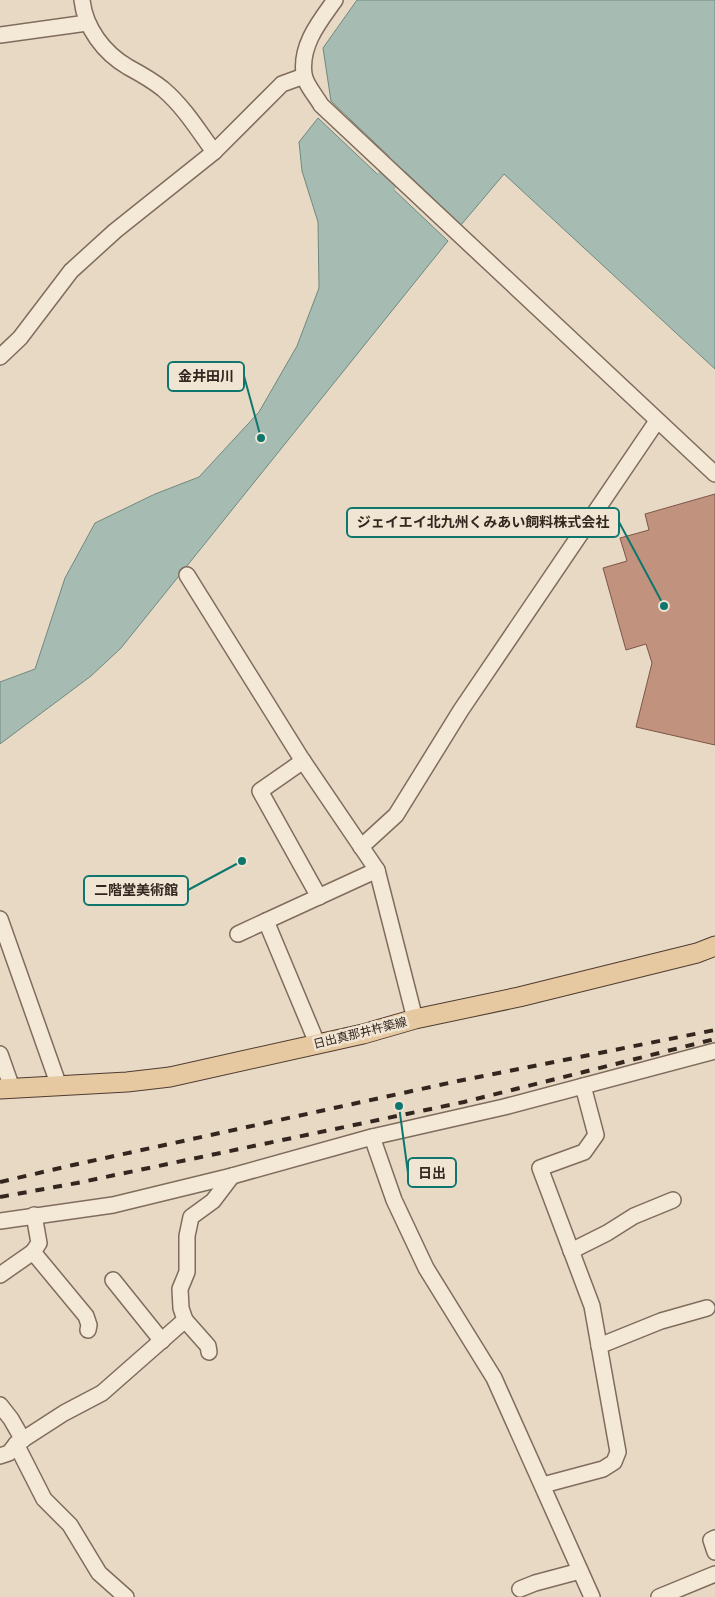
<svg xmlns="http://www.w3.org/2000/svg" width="715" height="1597" viewBox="0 0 715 1597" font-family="'Source Serif 4','Noto Sans JP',serif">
  <rect width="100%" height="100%" fill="#e8d9c5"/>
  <!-- water -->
  <g fill="#a6bcb3" stroke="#6e897f">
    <path d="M357,0H715V369L504,174L461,225L331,101L323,48Z"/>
    <path d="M318,118L448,241L121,648L91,676L0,744V682L35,669L65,578L95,523L155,494L199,477L259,412L297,346L319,288L318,222L302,171L299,142Z"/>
  </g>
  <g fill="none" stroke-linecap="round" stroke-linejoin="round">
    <!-- river -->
    <path stroke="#a6bcb3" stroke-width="21" d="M377,210L389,174L414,141"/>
  </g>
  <!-- building -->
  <path fill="#c1937f" stroke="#7c5546" d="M715,494V745L636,727L652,663L646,644L626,650L603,568L627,561L620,538L649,530L645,514Z"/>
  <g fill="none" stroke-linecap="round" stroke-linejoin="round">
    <defs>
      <g id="minor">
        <path d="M82,0C85,28 104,53 128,67C141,74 152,80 163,89C184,107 198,130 214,152"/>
        <path d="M335,0C320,21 300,45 304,74C305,84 316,96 321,105L715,474"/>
        <path d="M0,35L87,23"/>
        <path d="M0,357L20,338L71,271L115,231L214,152L282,84L304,76"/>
        <path d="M187,575L301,758L377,870L415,1019"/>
        <path d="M303,761L260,791L319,897"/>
        <path d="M361,847L396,815L461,710L657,421"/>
        <path d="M0,919L59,1086"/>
        <path d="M266,921L377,870"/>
        <path d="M238,934L266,921L317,1043"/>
        <path d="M0,1054L12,1088"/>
        <path d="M372,1137L394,1200L426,1268L494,1378L592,1597"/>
        <path d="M34,1215L39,1243L33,1252L86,1316L89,1325L88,1330"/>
        <path d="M0,1221L113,1205L232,1176L372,1137L504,1107L715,1051"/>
        <path d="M571,1251L607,1233L634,1216L673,1200"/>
        <path d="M0,1275L33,1252"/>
        <path d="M113,1280L162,1341"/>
        <path d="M185,1320L208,1346L209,1352"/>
        <path d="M599,1346L661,1321L707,1308"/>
        <path d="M0,1405L11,1419L23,1440"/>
        <path d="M16,1444L44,1499L70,1525L99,1573L126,1597"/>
        <path d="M0,1456L9,1453L16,1444L64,1413L102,1393L185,1320L181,1308L180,1289L187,1272V1236L191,1217L213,1201L232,1176"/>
        <path d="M543,1485L603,1469L614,1462L618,1452L592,1306L540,1168L584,1152L596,1135L583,1086"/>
        <path d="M715,1538L711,1540L715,1552"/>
        <path d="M520,1589L535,1583L580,1571"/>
        <path d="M659,1597L715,1574"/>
      </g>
      <path id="major" d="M0,1089L127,1082L170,1077L363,1034L415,1019L519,997L697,953L715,946"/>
    </defs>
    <!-- minor casing -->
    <use href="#minor" stroke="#806c5d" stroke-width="18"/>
    <!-- major casing -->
    <use href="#major" stroke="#4f3b31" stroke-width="21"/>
    <!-- minor -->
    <use href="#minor" stroke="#f4e8d7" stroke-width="15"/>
    <!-- major -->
    <use href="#major" stroke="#e6c9a1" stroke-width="19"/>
    <!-- rail -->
    <g stroke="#32261f" stroke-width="4" stroke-dasharray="9 9" stroke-linecap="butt">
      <path d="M0,1182L73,1165L458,1081L715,1030"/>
      <path d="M0,1197L77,1183L464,1102L715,1039"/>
    </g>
  </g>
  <g text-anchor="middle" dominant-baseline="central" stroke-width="5" stroke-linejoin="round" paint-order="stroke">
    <!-- street labels -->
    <g font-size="12" fill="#32261f" stroke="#f0e4d3">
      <text transform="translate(360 1033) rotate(-14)">日出真那井杵築線</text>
    </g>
  </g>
  <!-- callouts -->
  <path fill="none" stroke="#0f766e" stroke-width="2" d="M261 438L244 376M664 606L619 522M242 861L188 890M399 1106L408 1173"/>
  <g fill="#0f766e" stroke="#f0e4d3" stroke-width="2">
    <circle cx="261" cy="438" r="5"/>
    <circle cx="664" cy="606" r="5"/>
    <circle cx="242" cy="861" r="5"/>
    <circle cx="399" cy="1106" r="5"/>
  </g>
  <g fill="#f0e4d3" stroke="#0f766e" stroke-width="2">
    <rect x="168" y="362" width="76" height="29" rx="5"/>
    <rect x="347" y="508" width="272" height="29" rx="5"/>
    <rect x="84" y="876" width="104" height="29" rx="5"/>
    <rect x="408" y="1158" width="48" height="29" rx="5"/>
  </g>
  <g font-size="14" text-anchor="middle" font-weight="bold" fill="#32261f">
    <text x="206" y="381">金井田川</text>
    <text x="483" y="527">ジェイエイ北九州くみあい飼料株式会社</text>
    <text x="136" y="895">二階堂美術館</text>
    <text x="432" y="1178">日出</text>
  </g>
</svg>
